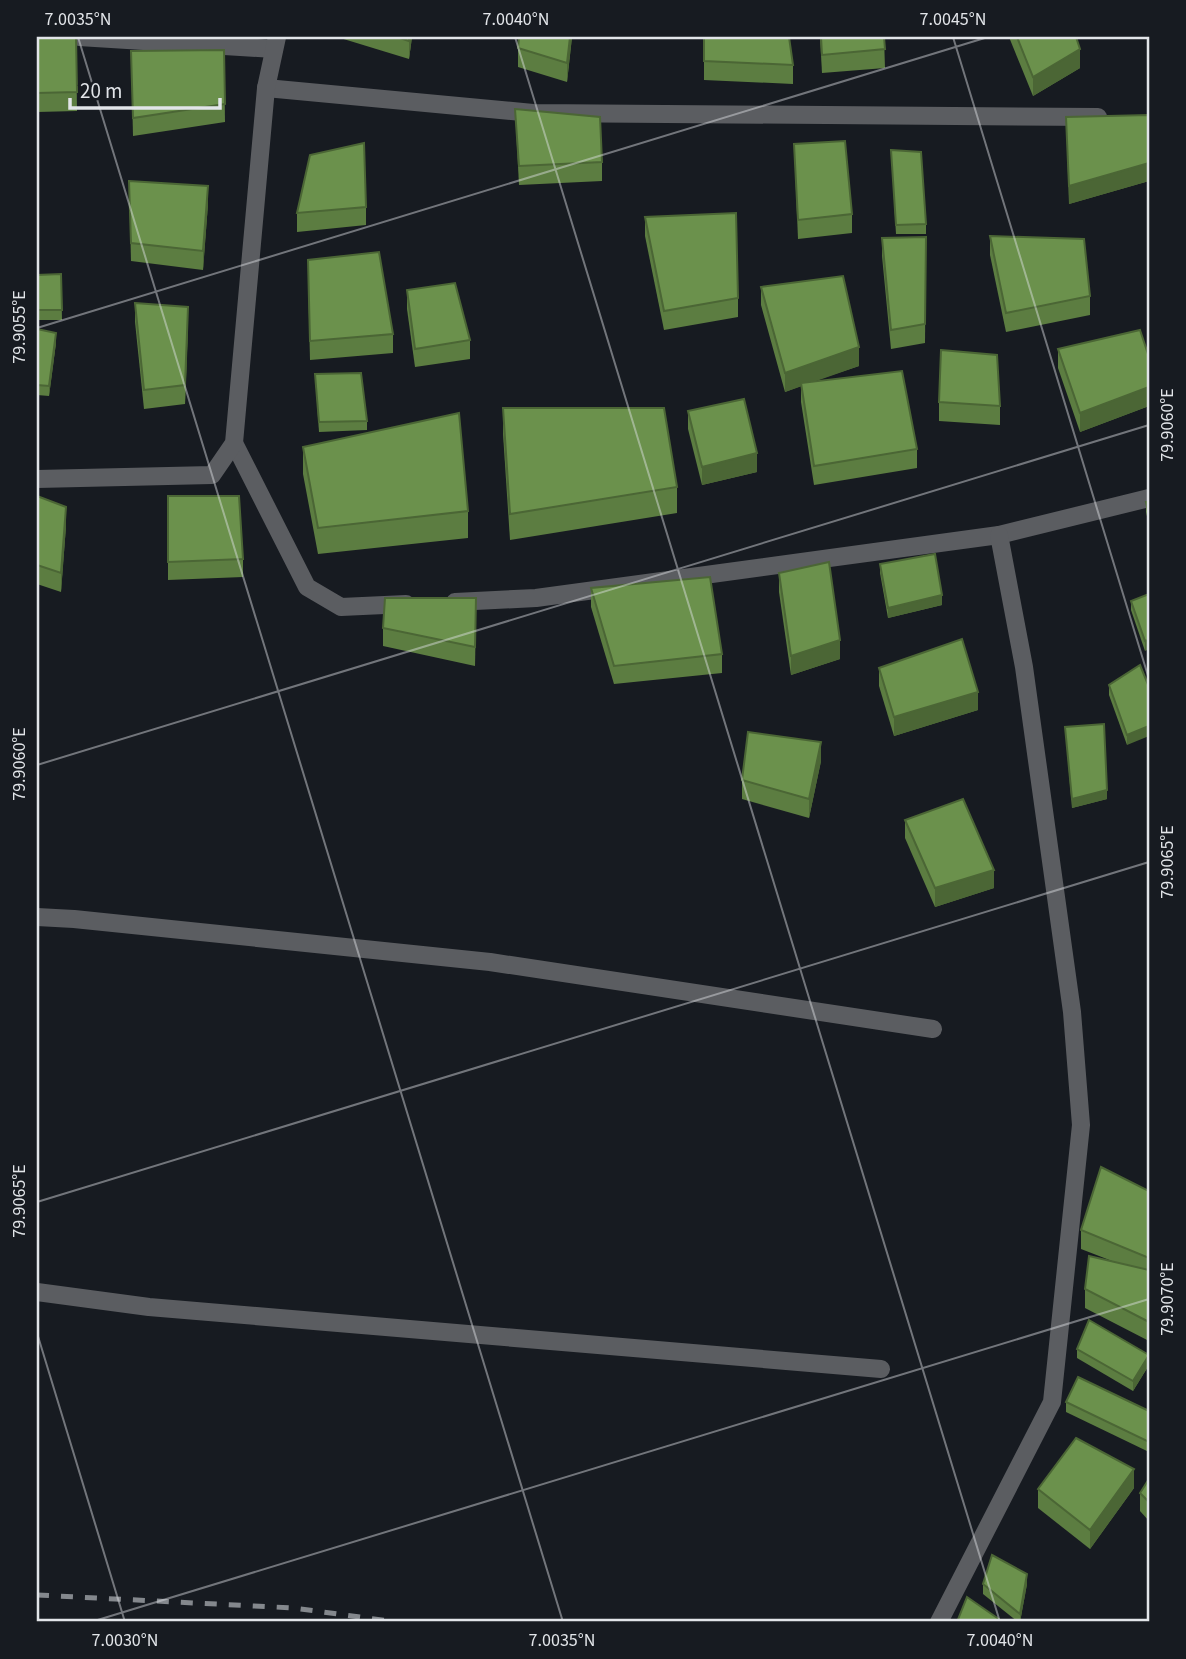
<svg xmlns="http://www.w3.org/2000/svg" width="1186" height="1659" viewBox="0 0 1186 1659" font-family="'Source Sans 3',sans-serif">
  <rect width="100%" height="100%" fill="#171b21"/>
  <g fill="none" stroke-linecap="round" stroke-linejoin="round">
    <!-- service -->
    <g stroke="#5b5d61" stroke-width="18">
      <path d="M37,917L74,919L490,962L933,1029"/>
      <path d="M37,1292L149,1307L881,1369"/>
    </g>
    <!-- minor -->
    <g stroke="#5b5d61" stroke-width="18">
      <path d="M79,37L274,49"/>
      <path d="M266,88L533,113L1098,117"/>
      <path d="M234,443L307,587L341,607L406,604"/>
      <path d="M37,479L212,475L234,443L266,88L277,37"/>
      <path d="M455,602L536,598L999,535L1149,498"/>
      <path d="M939,1622L1052,1402L1081,1125L1072,1012L1024,667L999,535"/>
    </g>
    <!-- rail -->
    <path stroke="#84888d" stroke-width="5" stroke-dasharray="12 12" stroke-linecap="butt" d="M37,1595L294,1608L396,1622"/>
  </g>
  <!-- wall -->
  <g fill="#5c7d41">
    <path d="M37,37H76L77,111L37,112Z"/>
    <path d="M337,37H412L409,59Z"/>
    <path d="M572,37L567,82L518,67V48Z"/>
    <path d="M704,37L793,65V84L704,80Z"/>
    <path d="M820,37H884L885,68L822,73Z"/>
    <path d="M1009,37H1076L1080,68L1033,96Z"/>
    <path d="M224,50L225,122L133,136L131,51Z"/>
    <path d="M515,109L602,162V181L519,185Z"/>
    <path d="M1149,115V181L1069,204L1066,117Z"/>
    <path d="M794,144L852,214V233L798,239Z"/>
    <path d="M891,150L926,224V234H896Z"/>
    <path d="M129,181L208,204L203,270L131,261Z"/>
    <path d="M366,207V225L297,232V213Z"/>
    <path d="M645,217L738,298V317L664,330L645,236Z"/>
    <path d="M990,236L1090,296V315L1006,332L990,255Z"/>
    <path d="M926,237L925,343L891,349L882,256V238Z"/>
    <path d="M61,274L62,320H37V275Z"/>
    <path d="M308,279L393,334V353L310,360Z"/>
    <path d="M761,287L859,366L814,381L917,449V468L814,485L801,402V386L785,392L761,305Z"/>
    <path d="M407,290L470,340V359L415,367L407,309Z"/>
    <path d="M135,303L188,326L185,404L144,409L135,322Z"/>
    <path d="M37,329L56,343L49,396L37,395Z"/>
    <path d="M1058,349L1149,357V406L1080,432L1058,368Z"/>
    <path d="M315,374L367,421V430L319,432Z"/>
    <path d="M939,402L1000,406V425L939,421Z"/>
    <path d="M503,408L677,487V513L510,540L503,434Z"/>
    <path d="M688,411L757,472L702,485L688,429Z"/>
    <path d="M303,447L468,511V538L318,554L303,474Z"/>
    <path d="M37,496L66,526L61,592L37,584Z"/>
    <path d="M168,496L243,559V577L168,580Z"/>
    <path d="M1146,502H1149V525L1146,512Z"/>
    <path d="M880,564L942,605L888,618L880,573Z"/>
    <path d="M779,573L840,659L791,675L779,592Z"/>
    <path d="M591,588L722,654V673L614,684L591,607Z"/>
    <path d="M1149,594L1145,651L1131,610V601Z"/>
    <path d="M476,616L475,666L383,646V628Z"/>
    <path d="M1140,665L1127,745L1109,695V685Z"/>
    <path d="M879,668L978,710L894,736L879,686Z"/>
    <path d="M1065,727L1107,799L1072,808Z"/>
    <path d="M821,761L809,818L742,799V780Z"/>
    <path d="M905,820L994,888L935,907L905,838Z"/>
    <path d="M1149,1191V1341L1085,1308V1289L1112,1261L1081,1249V1230Z"/>
    <path d="M1077,1349L1149,1365L1133,1391L1077,1358Z"/>
    <path d="M1066,1402L1149,1411V1452L1066,1412Z"/>
    <path d="M1149,1479V1521L1140,1511V1493Z"/>
    <path d="M1134,1488L1090,1549L1038,1508V1489Z"/>
    <path d="M983,1584H1027L1020,1622H1018L983,1594Z"/>
  </g>
  <!-- shaded-wall -->
  <g fill="#4b6635">
    <path d="M409,37H412L409,59Z"/>
    <path d="M570,37H572L567,82V63Z"/>
    <path d="M1080,49V68L1033,96V77Z"/>
    <path d="M1149,163V181L1069,204V186Z"/>
    <path d="M208,186V204L203,270V251Z"/>
    <path d="M188,307V326L185,404V385Z"/>
    <path d="M56,333V343L49,396V386Z"/>
    <path d="M859,347V366L785,392V373Z"/>
    <path d="M1149,387V406L1080,432V413Z"/>
    <path d="M757,453V472L702,485V467Z"/>
    <path d="M66,507V526L61,592V573Z"/>
    <path d="M942,595V605L888,618V608Z"/>
    <path d="M840,640V659L791,675V656Z"/>
    <path d="M1149,640V649L1145,651V641Z"/>
    <path d="M978,692V710L894,736V717Z"/>
    <path d="M1149,726V736L1127,745V735Z"/>
    <path d="M821,742V761L809,818V799Z"/>
    <path d="M1107,790V799L1072,808V799Z"/>
    <path d="M994,870V888L935,907V888Z"/>
    <path d="M1149,1355V1365L1133,1391V1381Z"/>
    <path d="M1134,1469V1488L1090,1549V1530Z"/>
    <path d="M1027,1574V1584L1020,1622V1614Z"/>
  </g>
  <!-- building -->
  <g fill="#6b914c" stroke="#4b6635" stroke-width="2">
    <path d="M37,37H76L77,92L37,93Z"/>
    <path d="M397,37H409V41Z"/>
    <path d="M519,37H570L567,63L518,48Z"/>
    <path d="M704,37H789L793,65L704,61Z"/>
    <path d="M821,37H884L885,49L822,55Z"/>
    <path d="M1017,37H1076L1080,49L1033,77Z"/>
    <path d="M224,50L225,104L133,118L131,51Z"/>
    <path d="M515,109L600,117L602,162L519,166Z"/>
    <path d="M1149,115V163L1069,186L1066,117Z"/>
    <path d="M845,141L852,214L798,220L794,144Z"/>
    <path d="M364,143L366,207L297,213L310,155Z"/>
    <path d="M891,150L921,152L926,224L896,225Z"/>
    <path d="M129,181L208,186L203,251L131,243Z"/>
    <path d="M736,213L738,298L664,311L645,217Z"/>
    <path d="M990,236L1084,239L1090,296L1006,313Z"/>
    <path d="M926,237L925,324L891,330L882,238Z"/>
    <path d="M379,252L393,334L310,341L308,260Z"/>
    <path d="M61,274L62,310H37V275Z"/>
    <path d="M843,276L859,347L785,373L761,287Z"/>
    <path d="M455,283L470,340L415,349L407,290Z"/>
    <path d="M135,303L188,307L185,385L144,390Z"/>
    <path d="M37,329L56,333L49,386L37,385Z"/>
    <path d="M1140,330L1149,357V387L1080,413L1058,349Z"/>
    <path d="M941,350L997,355L1000,406L939,402Z"/>
    <path d="M902,371L917,449L814,466L801,383Z"/>
    <path d="M361,373L367,421L319,422L315,374Z"/>
    <path d="M744,399L757,453L702,467L688,411Z"/>
    <path d="M503,408H664L677,487L510,514Z"/>
    <path d="M459,413L468,511L318,528L303,447Z"/>
    <path d="M37,496L66,507L61,573L37,565Z"/>
    <path d="M168,496H239L243,559L168,562Z"/>
    <path d="M1146,502H1149V515Z"/>
    <path d="M935,554L942,595L888,608L880,564Z"/>
    <path d="M829,562L840,640L791,656L779,573Z"/>
    <path d="M710,577L722,654L614,666L591,588Z"/>
    <path d="M1149,594V640L1145,641L1131,601Z"/>
    <path d="M385,598H476L475,647L383,628Z"/>
    <path d="M962,639L978,692L894,717L879,668Z"/>
    <path d="M1140,665L1149,687V726L1127,735L1109,685Z"/>
    <path d="M1104,724L1107,790L1072,799L1065,727Z"/>
    <path d="M748,732L821,742L809,799L742,780Z"/>
    <path d="M963,799L994,870L935,888L905,820Z"/>
    <path d="M1101,1167L1149,1191V1258L1081,1230Z"/>
    <path d="M1089,1256L1149,1270V1322L1085,1289Z"/>
    <path d="M1089,1320L1149,1355L1133,1381L1077,1349Z"/>
    <path d="M1078,1377L1149,1411V1442L1066,1402Z"/>
    <path d="M1076,1438L1134,1469L1090,1530L1038,1489Z"/>
    <path d="M1149,1479V1502L1140,1493Z"/>
    <path d="M992,1555L1027,1574L1020,1614L983,1584Z"/>
    <path d="M967,1597L1003,1622H957Z"/>
  </g>
  <!-- ticks -->
  <path fill="none" stroke="#e2e5e9" stroke-width="2" stroke-opacity="0.45" d="M78,37L563,1622M515,37L1000,1622M953,37L1149,679M37,328L988,37M37,765L1149,425M37,1202L1149,862M37,1333L125,1622M91,1622L1149,1299"/>
  <!-- border -->
  <rect width="1186" height="1659" fill="none" stroke="#171b21" stroke-width="77"/>
  <!-- scale -->
  <path d="M70 98v10h150v-10" fill="none" stroke="#e2e5e9" stroke-width="3.5"/>
  <text x="80" y="98" font-size="21" fill="#e2e5e9" stroke="#171b21" stroke-width="5" paint-order="stroke">20 m</text>
  <rect x="38" y="38" width="1110" height="1582" fill="none" stroke="#e2e5e9" stroke-width="2.5"/>
  <g font-size="18" text-anchor="middle" fill="#e2e5e9">
    <text x="78" y="25">7.0035°N</text>
    <text x="516" y="25">7.0040°N</text>
    <text x="953" y="25">7.0045°N</text>
    <text transform="translate(19 327) rotate(-90)" y="6">79.9055°E</text>
    <text transform="translate(1167 425) rotate(-90)" y="6">79.9060°E</text>
    <text transform="translate(19 764) rotate(-90)" y="6">79.9060°E</text>
    <text transform="translate(1167 862) rotate(-90)" y="6">79.9065°E</text>
    <text transform="translate(19 1201) rotate(-90)" y="6">79.9065°E</text>
    <text transform="translate(1167 1299) rotate(-90)" y="6">79.9070°E</text>
    <text x="125" y="1646">7.0030°N</text>
    <text x="562" y="1646">7.0035°N</text>
    <text x="1000" y="1646">7.0040°N</text>
  </g>
</svg>
